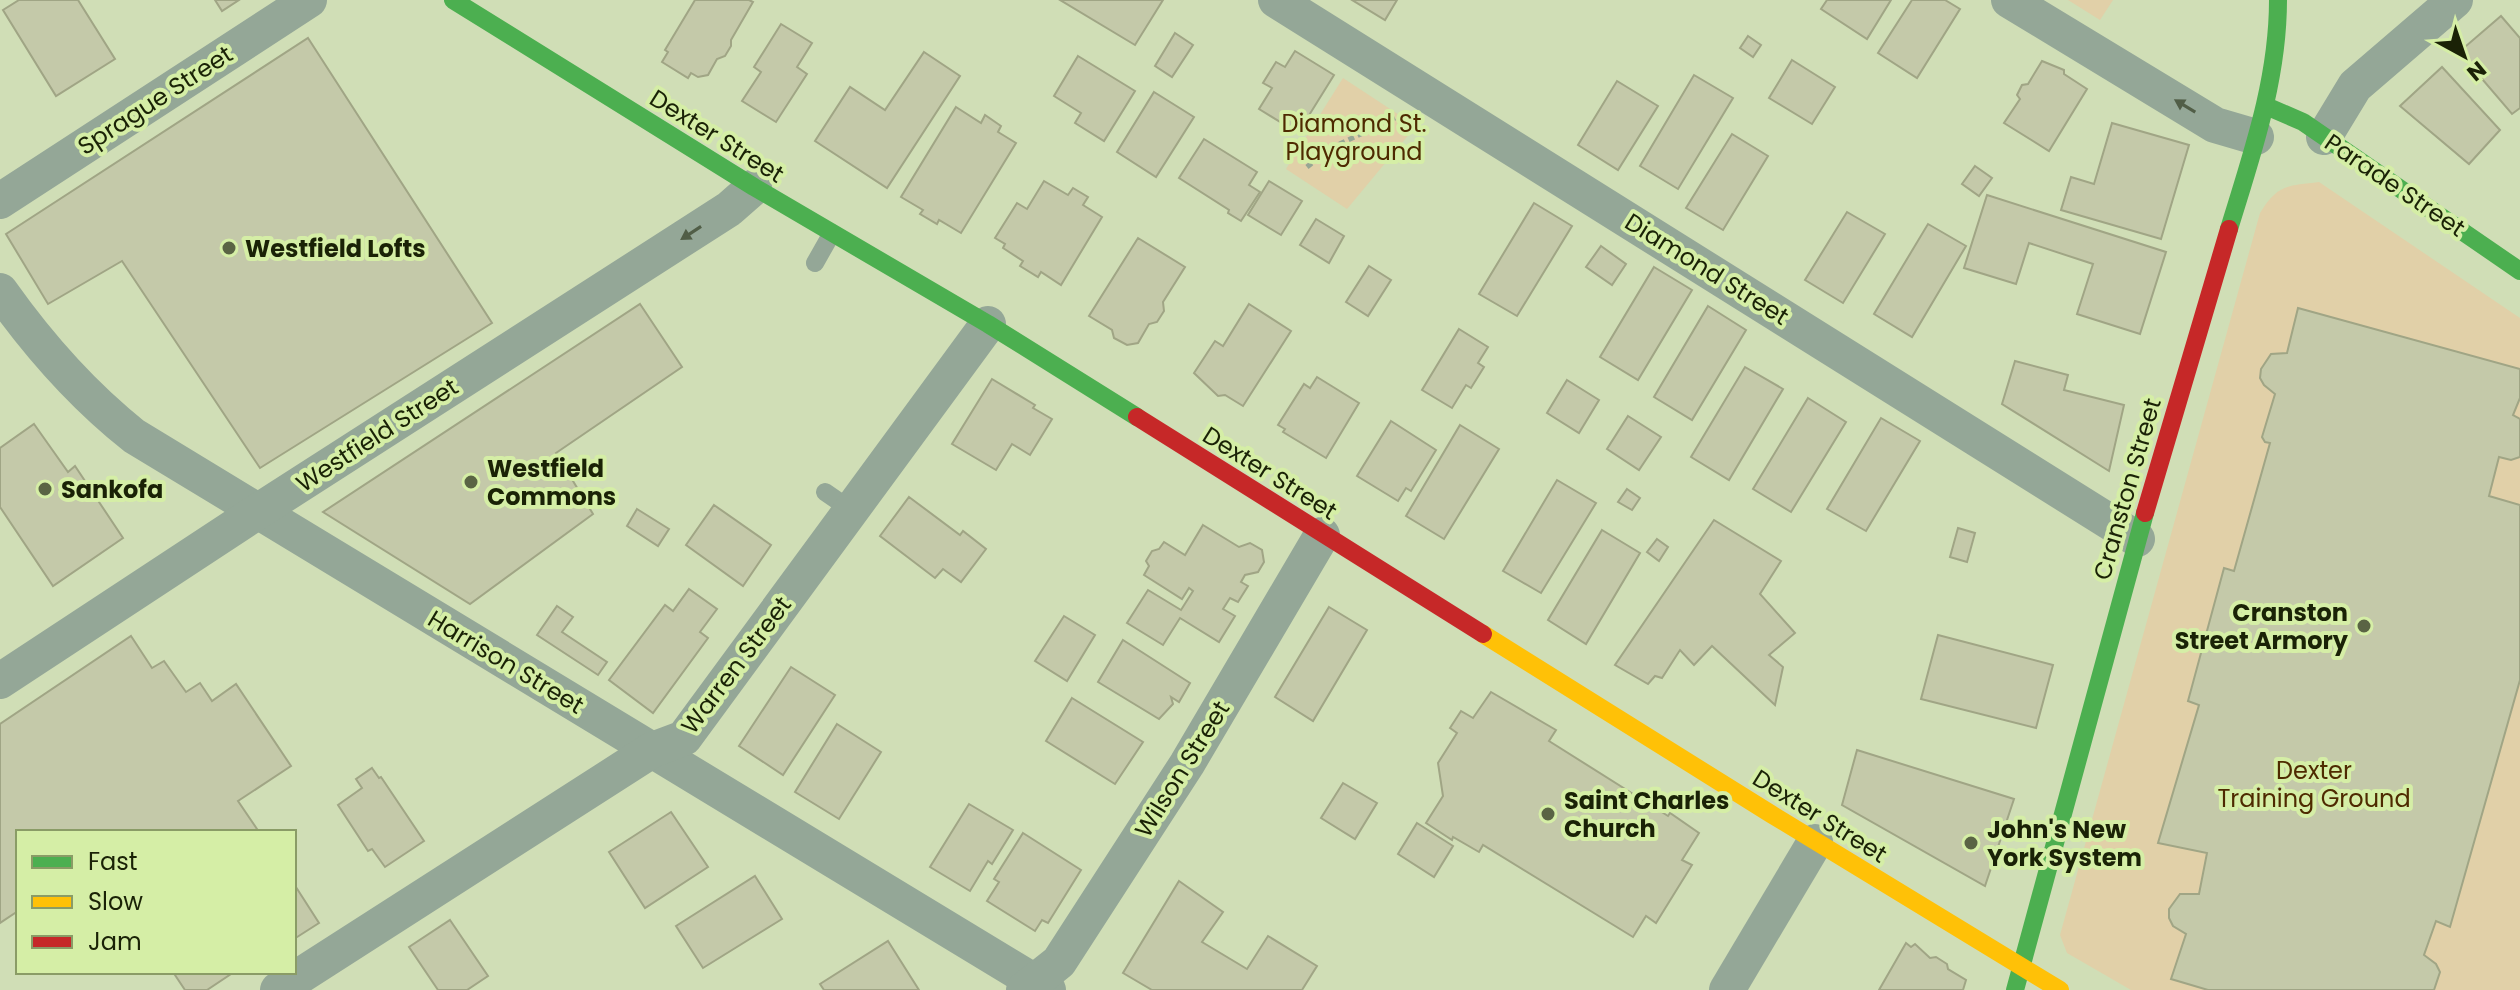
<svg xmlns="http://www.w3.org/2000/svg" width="2520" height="990" viewBox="0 0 2520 990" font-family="Poppins,sans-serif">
  <rect width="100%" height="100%" fill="#d0deb6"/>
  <!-- green -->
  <g fill="#e1d0a8">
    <path d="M2068,0H2113L2100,20Z"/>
    <path d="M1343,78L1416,126L1347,209L1286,169Z"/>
    <path d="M2319,182L2520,318V990H2131L2067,953L2060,935L2260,213C2278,184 2287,186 2319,182Z"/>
  </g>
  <!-- building -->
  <g fill="#c4c9a9" stroke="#a0a585" stroke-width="2">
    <path d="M19,0H78L115,59L56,96L3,10Z"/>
    <path d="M215,0H239L222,11Z"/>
    <path d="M695,0H749L753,2L731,40V46L725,56L717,59L708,75L698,77L691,73L688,78L662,62L668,52L665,50Z"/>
    <path d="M1060,0H1163L1135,45Z"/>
    <path d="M1352,0H1397L1385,20Z"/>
    <path d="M1827,0H1891L1867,39L1821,9Z"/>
    <path d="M1912,0H1945L1960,9L1917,78L1878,53Z"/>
    <path d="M2501,16L2520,38V108L2512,114L2459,52Z"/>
    <path d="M781,24L812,43L797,67L807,74L776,122L742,101L761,72L754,67Z"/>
    <path d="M1175,33L1193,45L1172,77L1155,66Z"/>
    <path d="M1748,36L1761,45L1753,57L1740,48Z"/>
    <path d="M308,38L492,323L260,468L122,261L48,304L6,234Z"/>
    <path d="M1295,51L1334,75L1298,133L1259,109L1272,88L1263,83L1276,62L1285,67Z"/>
    <path d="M924,52L960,76L887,188L815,141L850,87L885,110Z"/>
    <path d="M1078,56L1135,91L1104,141L1075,123L1081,113L1054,96Z"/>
    <path d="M1792,60L1835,87L1812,124L1769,98Z"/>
    <path d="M2042,61L2064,70V74L2087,89L2049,151L2004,123L2020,99L2017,95L2022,85L2028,84Z"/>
    <path d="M2442,67L2500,130L2469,164L2400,106Z"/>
    <path d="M1694,75L1733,98L1678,189L1640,166Z"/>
    <path d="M1617,81L1658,106L1618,170L1578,145Z"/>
    <path d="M1154,92L1194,117L1156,177L1117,152Z"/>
    <path d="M956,107L981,123L985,115L1001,126L998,132L1016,143L961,233L939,220L937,224L920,214L923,210L901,197Z"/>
    <path d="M2112,123L2189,145L2161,239L2061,210L2071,177L2094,184Z"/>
    <path d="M1732,134L1768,156L1723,230L1686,208Z"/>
    <path d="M1204,139L1257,172L1249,185L1260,192L1241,221L1228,213L1229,210L1179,178Z"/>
    <path d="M1975,166L1992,178L1979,196L1962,184Z"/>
    <path d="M1044,181L1068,195L1073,188L1088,197L1083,205L1102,217L1061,285L1041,272L1038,277L1020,266L1023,261L1003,248L1005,244L995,238L1017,203L1027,209Z"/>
    <path d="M1269,181L1302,201L1281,235L1248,215Z"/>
    <path d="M1987,195L2166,252L2140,334L2077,314L2093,264L2029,243L2016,284L1964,268Z"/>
    <path d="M1534,203L1572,226L1517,316L1479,294Z"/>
    <path d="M1847,212L1885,234L1843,303L1805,280Z"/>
    <path d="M1316,219L1344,236L1329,263L1300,245Z"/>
    <path d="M1928,224L1966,246L1912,337L1874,314Z"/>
    <path d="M1138,238L1185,267L1163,302L1164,311L1157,322L1149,324L1138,343L1127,345L1114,338L1112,330L1089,316Z"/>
    <path d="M1601,246L1626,264L1612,285L1586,267Z"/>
    <path d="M1369,266L1391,280L1368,316L1346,302Z"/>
    <path d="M1654,267L1692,290L1638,380L1600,357Z"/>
    <path d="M640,304L682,367L556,453L593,514L470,604L323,512Z"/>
    <path d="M1249,304L1291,331L1243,406L1225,395L1218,396L1194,373L1215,341L1223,346Z"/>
    <path d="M1708,306L1746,330L1692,420L1654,397Z"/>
    <path d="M2298,308L2520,369V398L2513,415L2520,419V457L2511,460L2499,457L2489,496L2520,505V680L2450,927L2436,921L2424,955L2436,964L2440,972L2434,990H2208L2171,979L2186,934L2173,926L2169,918V909L2180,894H2199L2207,853L2158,843L2199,705L2188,701L2224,568L2234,571L2270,443L2265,442L2262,437L2275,394L2264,385L2260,378L2261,369L2271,354L2287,353Z"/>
    <path d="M1459,329L1488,347L1478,363L1484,367L1471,388L1466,385L1452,408L1422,390Z"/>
    <path d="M2015,361L2068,375L2064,390L2124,405L2109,471L2002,404Z"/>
    <path d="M1745,367L1783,389L1729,480L1691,457Z"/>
    <path d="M1317,377L1359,403L1326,458L1283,432L1285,429L1278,425L1304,384L1310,388Z"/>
    <path d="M992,379L1035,405L1033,408L1052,419L1030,455L1012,444L996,470L952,444Z"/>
    <path d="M1567,380L1599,400L1579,433L1547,413Z"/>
    <path d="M1808,398L1846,422L1791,512L1753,489Z"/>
    <path d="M1628,416L1661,437L1639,470L1607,449Z"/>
    <path d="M1881,418L1920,441L1866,531L1827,509Z"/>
    <path d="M1391,421L1436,450L1411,491L1406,488L1398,501L1357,476Z"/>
    <path d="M34,424L68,472L75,466L123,538L53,586L0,507V448Z"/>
    <path d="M1460,425L1499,449L1444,539L1406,516Z"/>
    <path d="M1557,480L1596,503L1541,593L1503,571Z"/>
    <path d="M1627,489L1640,498L1632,510L1618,502Z"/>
    <path d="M909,497L960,535L963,531L986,549L961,582L943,569L935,578L880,536Z"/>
    <path d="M714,505L771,545L743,586L686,545Z"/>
    <path d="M637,509L669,529L658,546L627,526Z"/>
    <path d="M1714,520L1781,561L1760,594L1795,633L1769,655L1783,667L1775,705L1712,646L1694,665L1680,650L1662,678L1655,676L1648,684L1615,665Z"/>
    <path d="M1203,525L1239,547L1250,543L1262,550L1264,562L1258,572L1245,575L1241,582L1248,586L1238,602L1230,598L1223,609L1235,616L1219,642L1180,618L1163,645L1127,623L1148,590L1181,610L1193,591L1189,588L1182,599L1144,575L1149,566L1146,561L1152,551L1159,549L1164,542L1185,555Z"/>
    <path d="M1958,528L1975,533L1967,562L1950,557Z"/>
    <path d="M1602,530L1640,553L1586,644L1548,620Z"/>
    <path d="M1657,539L1668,547L1659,561L1647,552Z"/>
    <path d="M689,589L717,609L700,632L708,638L653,713L609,680L665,605L673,611Z"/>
    <path d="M557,606L573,617L562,632L607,662L598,675L537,635Z"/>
    <path d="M1329,607L1367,630L1313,721L1275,697Z"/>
    <path d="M1064,616L1095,635L1067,681L1035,661Z"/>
    <path d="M1938,635L2053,665L2036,728L1921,699Z"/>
    <path d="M131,636L152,668L164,661L186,692L200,683L212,701L236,684L291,766L238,801L259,832H18V911L0,923V724Z"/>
    <path d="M1123,640L1190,683L1179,702L1171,697L1173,704L1159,719L1098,682Z"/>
    <path d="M791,667L835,695L783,775L739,746Z"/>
    <path d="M1491,692L1556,730L1549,741L1668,816L1670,813L1699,833L1682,860L1692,865L1656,923L1646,916L1633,937L1483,845L1479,852L1453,837L1452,840L1426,823L1443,796L1438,763L1457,733L1450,728L1461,711L1473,718Z"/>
    <path d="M1072,698L1143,742L1115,784L1046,741Z"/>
    <path d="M837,724L881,752L839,819L795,792Z"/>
    <path d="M1857,750L2014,799L1985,886L1842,805Z"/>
    <path d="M372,768L379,778L381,777L424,841L385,867L372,849L368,851L338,805L362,788L356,779Z"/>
    <path d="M1343,783L1377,803L1355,839L1321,818Z"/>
    <path d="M969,804L1013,830L992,864L988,861L970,891L930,867Z"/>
    <path d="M671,812L708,867L645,908L609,852Z"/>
    <path d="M1417,823L1453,846L1434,877L1398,854Z"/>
    <path d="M1023,833L1081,870L1048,923L1042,920L1035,931L987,901L999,882L994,879Z"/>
    <path d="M755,876L782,919L703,968L676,926Z"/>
    <path d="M1179,881L1223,912L1202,942L1247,969L1268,936L1317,966L1302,990H1152L1123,973Z"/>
    <path d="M294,884L319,923L294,939Z"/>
    <path d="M450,920L488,976L467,990H438L409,947Z"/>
    <path d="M888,941L919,990H824L820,984Z"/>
    <path d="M1906,943L1911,947L1915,944L1930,958L1936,957L1947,964L1948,969L1966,980L1963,990H1879Z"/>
    <path d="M173,972H234L207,990H185Z"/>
  </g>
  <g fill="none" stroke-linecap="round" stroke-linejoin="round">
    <!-- path -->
    <path stroke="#96a693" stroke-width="5" stroke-dasharray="6 4" stroke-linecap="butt" d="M1307,167L1329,149L1395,118"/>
    <!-- lane -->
    <g stroke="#94a797" stroke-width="18">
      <path d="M815,263L832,233"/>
      <path d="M825,492L851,510"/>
    </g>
    <!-- street -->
    <g stroke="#94a797" stroke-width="36">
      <path d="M1276,0L2137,539"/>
      <path d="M2009,0L2215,125L2256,137"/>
      <path d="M2324,137L2355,86L2455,0"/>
      <path d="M0,201L309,0"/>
      <path d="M0,291C39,346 81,394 134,436L1048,990"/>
      <path d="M0,681L257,512L729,209L754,187"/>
      <path d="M278,990L652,750L684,738L988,324"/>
      <path d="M1024,990L1059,962L1187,764L1322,535"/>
      <path d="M1727,990L1815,842"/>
    </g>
    <!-- fast -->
    <g stroke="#4caf50" stroke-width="18">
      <path d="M453,0L754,187L988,324L1137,417"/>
      <path d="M2266,106L2303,122L2520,271"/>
      <path d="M2229,229C2252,154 2278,80 2278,0"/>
      <path d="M2015,990L2145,513"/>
    </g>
    <!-- slow -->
    <path stroke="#ffc107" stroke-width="18" d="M1483,634L1771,814L2060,990"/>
    <!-- jam -->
    <g stroke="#c62828" stroke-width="18">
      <path d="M1137,417L1483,634"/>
      <path d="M2145,513L2229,229"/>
    </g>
  </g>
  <!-- one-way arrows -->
  <defs><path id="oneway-solid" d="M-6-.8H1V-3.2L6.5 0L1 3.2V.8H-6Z" transform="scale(2)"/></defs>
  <g fill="#515e47">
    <use href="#oneway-solid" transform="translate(2185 106) rotate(-149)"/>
    <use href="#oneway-solid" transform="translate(691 233) rotate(147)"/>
  </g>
  <!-- markers -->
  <g fill="#5a6444" stroke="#d5eea6" stroke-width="3">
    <circle cx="229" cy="248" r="8"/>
    <circle cx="471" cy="482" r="8"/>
    <circle cx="45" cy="489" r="8"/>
    <circle cx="2364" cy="626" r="8"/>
    <circle cx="1548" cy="814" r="8"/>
    <circle cx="1971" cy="843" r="8"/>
  </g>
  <g text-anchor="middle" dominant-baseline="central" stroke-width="8" stroke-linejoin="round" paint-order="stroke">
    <!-- street labels -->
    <g font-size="24" fill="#1a2206" stroke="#d5eea6">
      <text transform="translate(155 100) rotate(-33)">Sprague Street</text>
      <text transform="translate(717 136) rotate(32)">Dexter Street</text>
      <text transform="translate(2395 185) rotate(34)">Parade Street</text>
      <text transform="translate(1707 269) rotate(32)">Diamond Street</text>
      <text transform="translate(377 435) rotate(-33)">Westfield Street</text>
      <text transform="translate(1270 473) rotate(32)">Dexter Street</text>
      <text transform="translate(2127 489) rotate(-74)">Cranston Street</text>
      <text transform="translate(506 662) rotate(31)">Harrison Street</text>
      <text transform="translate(736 665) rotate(-53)">Warren Street</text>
      <text transform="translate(1182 769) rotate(-58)">Wilson Street</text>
      <text transform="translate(1820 816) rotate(32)">Dexter Street</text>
    </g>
    <!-- park labels -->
    <g font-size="24" fill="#4e2a00" stroke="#d5eea6">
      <text x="1354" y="123">Diamond St.<tspan x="1354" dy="28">Playground</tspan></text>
      <text x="2314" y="770">Dexter<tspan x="2314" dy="28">Training Ground</tspan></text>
    </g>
    <!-- poi labels -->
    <g font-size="24" font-weight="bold" fill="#1a2206" stroke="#d5eea6" text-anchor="start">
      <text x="245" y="248">Westfield Lofts</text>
      <text x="487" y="468">Westfield<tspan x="487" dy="28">Commons</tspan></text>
      <text x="61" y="489">Sankofa</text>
      <text x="2348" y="612" text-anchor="end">Cranston<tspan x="2348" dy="28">Street Armory</tspan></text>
      <text x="1564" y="800">Saint Charles<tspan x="1564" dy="28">Church</tspan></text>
      <text x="1987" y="829">John's New<tspan x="1987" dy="28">York System</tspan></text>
    </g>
  </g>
  <!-- legend -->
  <rect x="16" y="830" width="280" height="144" fill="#d5eea6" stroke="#8a9c66" stroke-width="2"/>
  <rect x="32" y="856" width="40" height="12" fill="#4caf50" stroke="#8a9c66" stroke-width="2"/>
  <text x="88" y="870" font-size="24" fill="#1a2206">Fast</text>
  <rect x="32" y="896" width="40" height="12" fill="#ffc107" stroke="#8a9c66" stroke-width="2"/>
  <text x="88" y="910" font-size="24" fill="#1a2206">Slow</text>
  <rect x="32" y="936" width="40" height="12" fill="#c62828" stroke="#8a9c66" stroke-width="2"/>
  <text x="88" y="950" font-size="24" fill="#1a2206">Jam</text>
  <!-- north arrow -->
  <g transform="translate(2464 56) rotate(140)" stroke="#d5eea6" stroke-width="6" paint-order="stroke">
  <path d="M0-6L14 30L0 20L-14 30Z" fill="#1a2206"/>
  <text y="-12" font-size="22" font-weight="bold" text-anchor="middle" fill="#1a2206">N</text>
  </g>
</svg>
